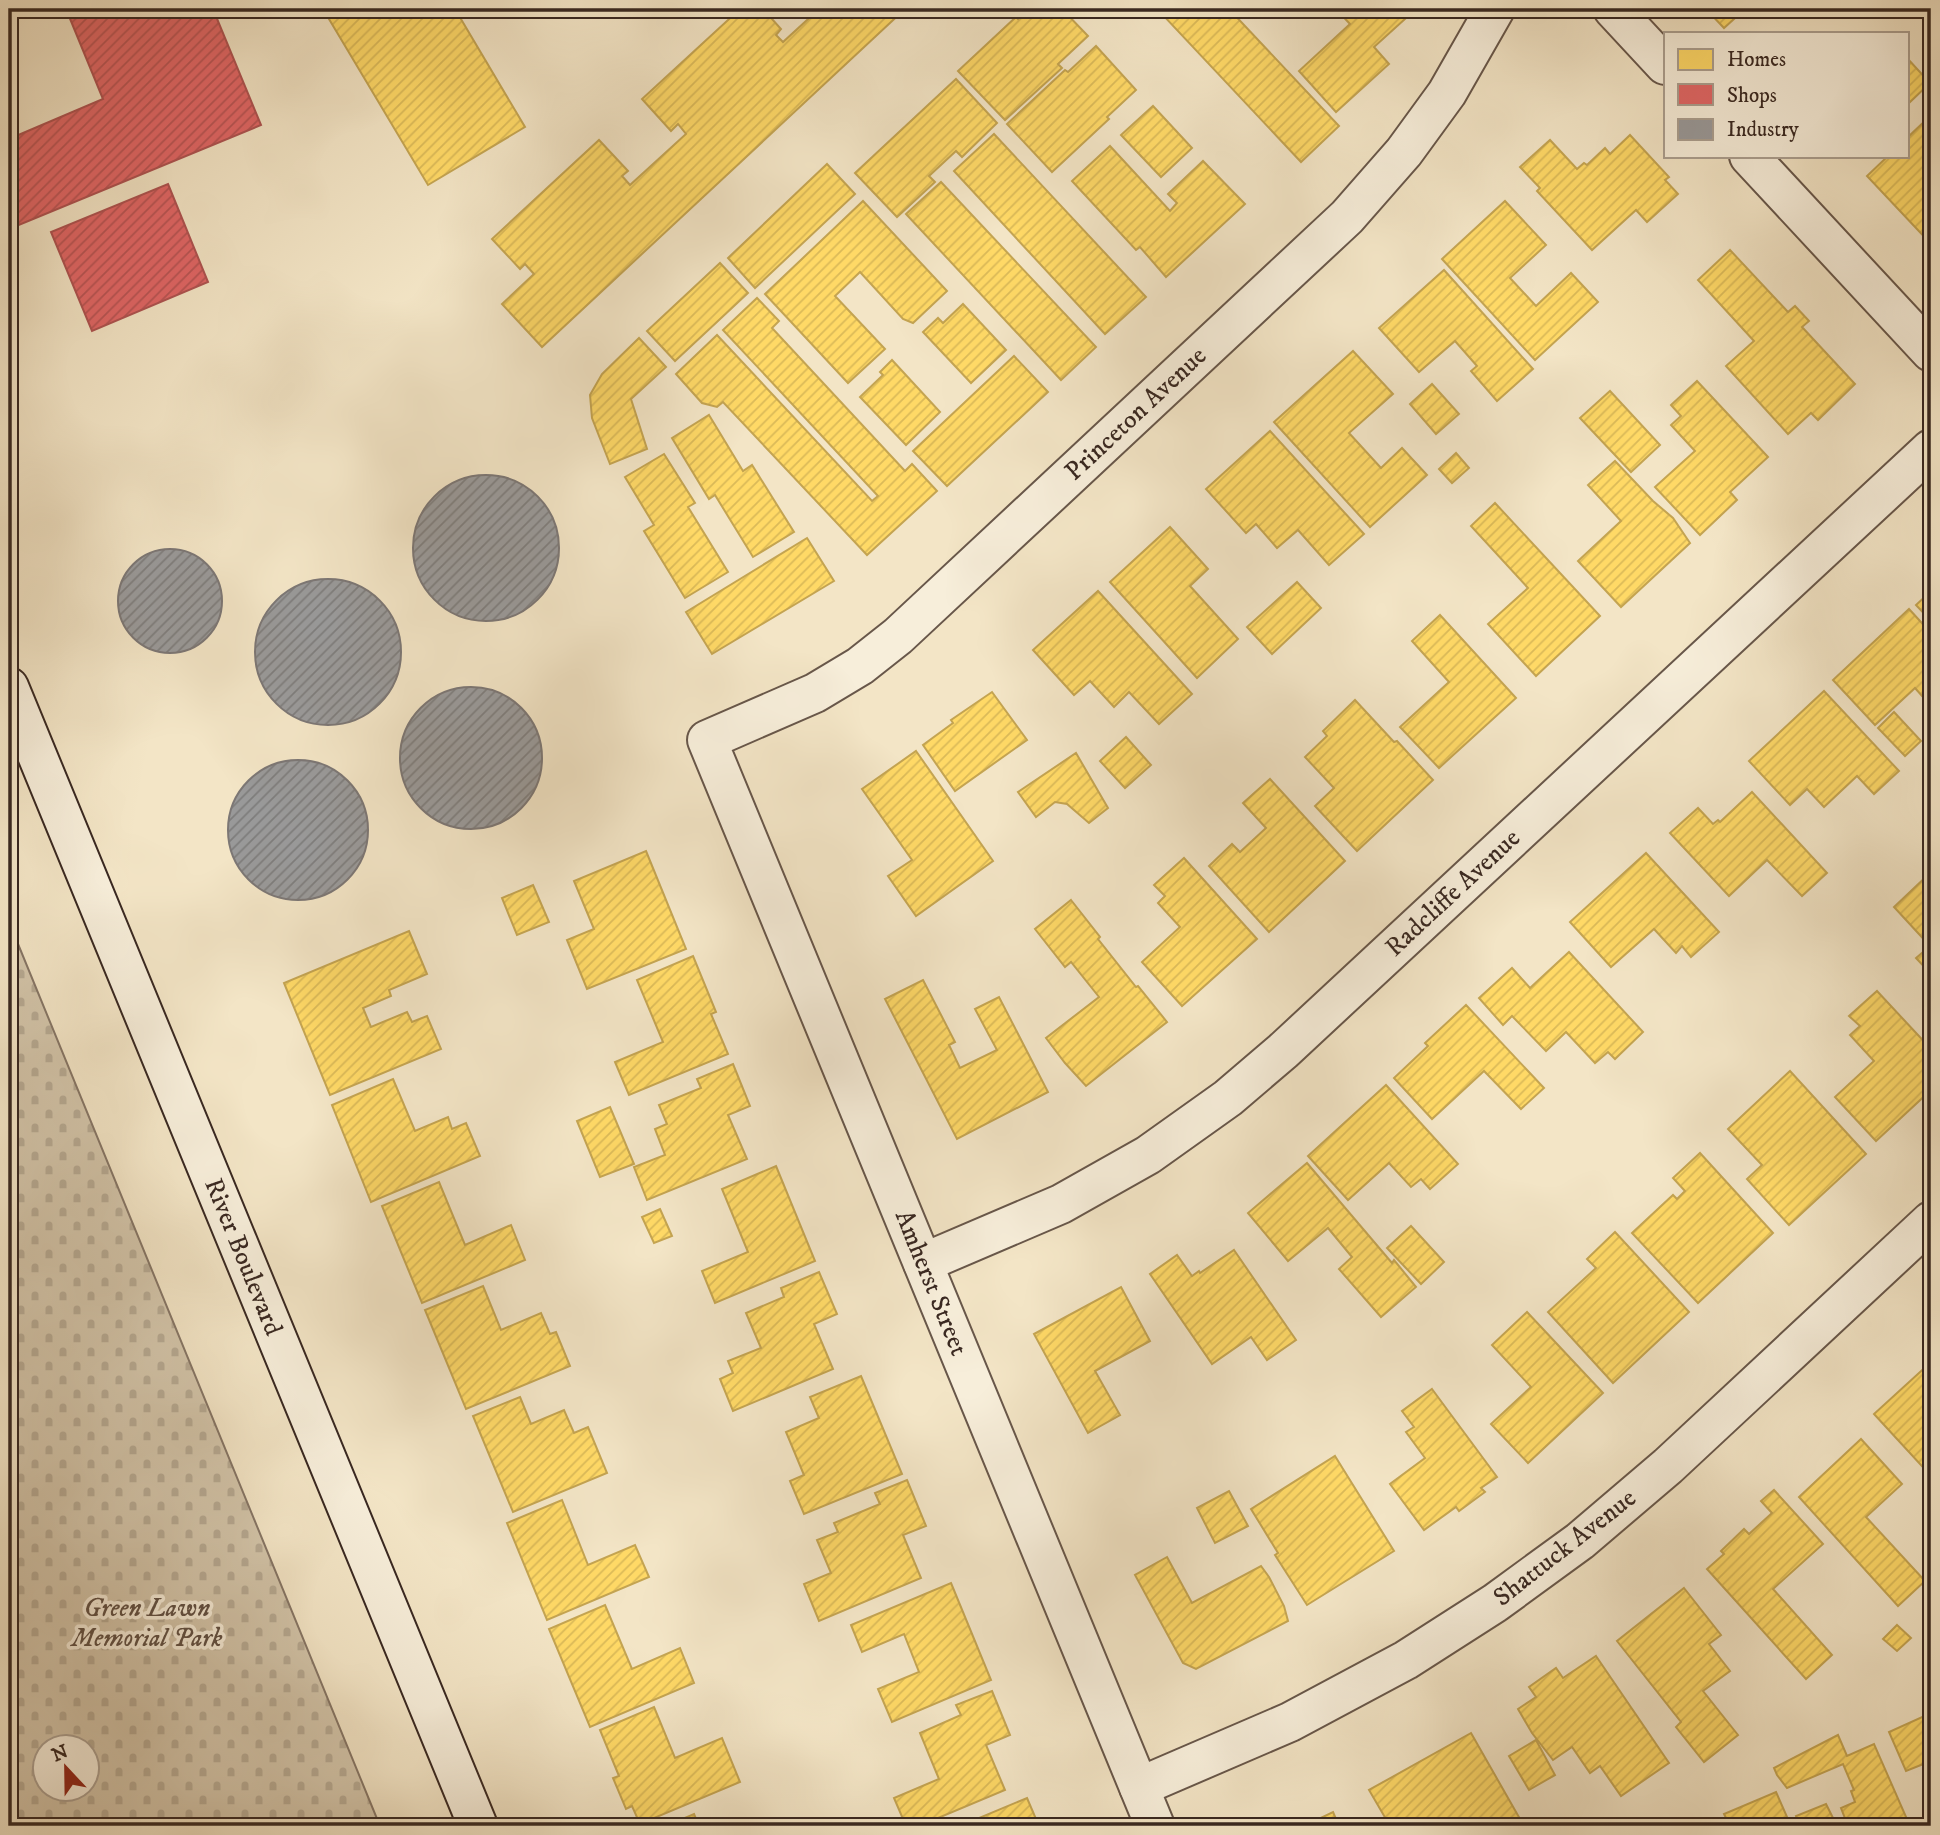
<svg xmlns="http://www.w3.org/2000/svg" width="1940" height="1835" viewBox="0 0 1940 1835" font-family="'IM FELL DW Pica',serif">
  <defs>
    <pattern id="cemetery-stones" width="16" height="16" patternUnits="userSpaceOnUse" patternTransform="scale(1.75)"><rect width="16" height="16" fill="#d3c5aa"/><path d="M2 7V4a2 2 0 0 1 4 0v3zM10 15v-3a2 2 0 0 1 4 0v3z" fill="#b6a992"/></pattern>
    <pattern id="homes-hatch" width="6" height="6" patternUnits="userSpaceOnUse" patternTransform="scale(1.75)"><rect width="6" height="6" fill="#ffd966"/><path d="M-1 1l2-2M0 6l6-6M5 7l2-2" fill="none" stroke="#dbba58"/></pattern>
    <pattern id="shops-hatch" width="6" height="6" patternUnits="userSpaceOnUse" patternTransform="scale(1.75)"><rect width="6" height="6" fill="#e06666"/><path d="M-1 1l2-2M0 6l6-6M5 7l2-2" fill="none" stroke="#b75454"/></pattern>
    <pattern id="industry-hatch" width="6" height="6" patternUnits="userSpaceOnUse" patternTransform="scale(1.75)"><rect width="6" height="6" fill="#999"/><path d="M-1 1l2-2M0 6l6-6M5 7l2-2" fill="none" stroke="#7e7d7c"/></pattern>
  </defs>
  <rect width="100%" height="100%" fill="#f3e5c6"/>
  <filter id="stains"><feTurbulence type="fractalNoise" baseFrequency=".00286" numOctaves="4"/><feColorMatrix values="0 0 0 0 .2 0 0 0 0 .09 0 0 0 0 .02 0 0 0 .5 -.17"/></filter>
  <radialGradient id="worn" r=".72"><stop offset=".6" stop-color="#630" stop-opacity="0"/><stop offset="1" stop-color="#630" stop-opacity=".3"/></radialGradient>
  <!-- cemetery -->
  <path fill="url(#cemetery-stones)" stroke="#867666" stroke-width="2" fill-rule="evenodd" d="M9,922L380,1826H9ZM46,1748H88V1790H46Z"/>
  <!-- homes -->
  <g fill="url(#homes-hatch)" stroke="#c4a451" stroke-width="2">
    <path d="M323,9H455L525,127L428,185Z"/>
    <path d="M740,9H763L781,29L776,35L783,42L819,9H905L542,347L502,304L534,274L525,264L520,269L492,239L599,140L628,171L622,176L630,185L686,134L678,124L671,131L642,99Z"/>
    <path d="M1029,9H1062L1088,36L1058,64L1062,68L1005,120L958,71L1016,17L1018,19Z"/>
    <path d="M1164,9H1229L1339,126L1301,162L1160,12Z"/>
    <path d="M1336,9H1416L1374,47L1389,64L1336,112L1299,71L1350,24Z"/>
    <path d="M1706,9H1745L1724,28Z"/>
    <path d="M1096,46L1136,90L1107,117L1109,119L1052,172L1007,124L1065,70L1068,72Z"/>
    <path d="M1907,58L1930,83L1910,102L1907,99Z"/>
    <path d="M956,79L997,123L962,157L956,151L929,176L935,182L897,217L855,173Z"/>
    <path d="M1153,106L1192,148L1161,177L1121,135Z"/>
    <path d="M1927,119L1931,124V244L1867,176L1888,156H1907V138Z"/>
    <path d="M994,134L1146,297L1105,334L954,171Z"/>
    <path d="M1630,135L1669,177L1665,180L1678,194L1647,222L1636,210L1592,250L1537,191L1540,188L1520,167L1550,140L1577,169L1584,163L1587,165L1605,148L1610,154Z"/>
    <path d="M1110,146L1170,211L1177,203L1168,194L1203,161L1245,204L1166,277L1140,247L1136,250L1072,181Z"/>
    <path d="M827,164L855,194L755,288L728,258Z"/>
    <path d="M941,182L1096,347L1061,380L906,214Z"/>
    <path d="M863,201L947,291L913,323L903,319L860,272L835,296L885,349L848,383L765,294Z"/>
    <path d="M1505,201L1546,245L1510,278L1536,306L1571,273L1598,302L1535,360L1442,259Z"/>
    <path d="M1730,250L1788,312L1795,306L1809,321L1802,327L1855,384L1818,420L1811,413L1788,434L1726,366L1754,341L1698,280Z"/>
    <path d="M720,263L748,293L675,361L647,331Z"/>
    <path d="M1444,270L1533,369L1497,401L1471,371L1477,366L1455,341L1419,372L1379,328Z"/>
    <path d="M757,298L779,321L772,328L905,471L912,464L937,491L867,555L723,402L717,407L702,403L676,374L717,335L872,501L878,496L723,330Z"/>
    <path d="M963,304L1006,350L971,383L923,332L938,318L943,323Z"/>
    <path d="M639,338L666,367L631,399L647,449L610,464L592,418L590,395L602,374Z"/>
    <path d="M1353,351L1393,394L1349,433L1381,468L1402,448L1427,475L1370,527L1274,422Z"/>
    <path d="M1014,356L1048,392L947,486L913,451Z"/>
    <path d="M892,360L940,412L906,445L860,397L883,375L880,372Z"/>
    <path d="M1697,381L1768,457L1730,492L1737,500L1700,535L1655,487L1695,451L1671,425L1681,416L1671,405Z"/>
    <path d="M1432,384L1459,414L1436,434L1410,404Z"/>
    <path d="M1610,391L1660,445L1631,472L1580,418Z"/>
    <path d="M709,415L743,471L752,465L794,532L753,557L715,495L709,499L672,438Z"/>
    <path d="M1270,431L1364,534L1329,565L1298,530L1277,548L1256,524L1246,533L1206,489Z"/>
    <path d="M1456,453L1469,468L1452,483L1439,469Z"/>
    <path d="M664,454L695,503L688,507L728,572L685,598L644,531L654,525L625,477Z"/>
    <path d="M1615,461L1653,501L1673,518L1690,543L1621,607L1578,561L1621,521L1588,485Z"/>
    <path d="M1495,503L1600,616L1536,676L1488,624L1528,588L1471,526Z"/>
    <path d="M1170,527L1208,569L1190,586L1238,639L1197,678L1110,582Z"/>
    <path d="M807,538L834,581L712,654L686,612Z"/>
    <path d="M1297,582L1321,608L1272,654L1247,627Z"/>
    <path d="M1098,591L1192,694L1159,724L1129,692L1114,707L1090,681L1074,695L1033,650Z"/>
    <path d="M1931,591V621L1916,605Z"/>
    <path d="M1909,609L1931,633V706L1915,688L1875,725L1833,680Z"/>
    <path d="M1440,615L1516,698L1439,768L1400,727L1449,682L1412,641Z"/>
    <path d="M1824,691L1899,771L1874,794L1857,776L1824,807L1807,789L1790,805L1749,761Z"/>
    <path d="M992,692L1027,740L955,791L923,745L953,723L951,720Z"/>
    <path d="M1355,700L1394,742L1397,741L1433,780L1357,851L1315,806L1334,788L1305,757L1327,736L1323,731Z"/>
    <path d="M1894,712L1921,741L1905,756L1878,728Z"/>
    <path d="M1126,737L1151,765L1125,788L1100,761Z"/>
    <path d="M916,751L993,861L916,916L888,876L912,860L862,789Z"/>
    <path d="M1076,753L1108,808L1089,823L1067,804L1055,802L1036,817L1018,792Z"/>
    <path d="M1270,779L1345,861L1269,932L1209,866L1232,844L1240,852L1266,828L1243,803Z"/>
    <path d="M1752,792L1827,873L1802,896L1767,860L1729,896L1670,833L1698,808L1713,824L1718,820L1720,822Z"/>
    <path d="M646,851L686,949L587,989L567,940L594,929L574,881Z"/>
    <path d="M1646,853L1719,932L1691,957L1682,946L1676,953L1654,929L1611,967L1570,922Z"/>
    <path d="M1184,858L1257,939L1182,1006L1142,962L1180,927L1158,903L1165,896L1154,885Z"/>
    <path d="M1929,874L1931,876V974L1916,958L1930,946L1894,907Z"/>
    <path d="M533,885L549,922L517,935L502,898Z"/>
    <path d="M1071,900L1100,937L1098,939L1136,987L1138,986L1167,1022L1086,1086L1065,1063L1046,1038L1099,997L1071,962L1065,967L1035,929Z"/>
    <path d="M409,931L427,974L389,990L391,996L363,1008L371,1027L407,1012L412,1022L427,1016L441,1049L330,1095L284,983Z"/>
    <path d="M1569,952L1643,1032L1615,1059L1608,1052L1595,1063L1566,1032L1546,1051L1512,1016L1503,1025L1479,998L1512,968L1530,988Z"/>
    <path d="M693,956L716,1012L711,1014L728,1054L629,1095L615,1062L663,1042L637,980Z"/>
    <path d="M923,980L955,1042L949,1045L960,1068L997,1050L975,1009L999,997L1048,1092L957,1139L885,999Z"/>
    <path d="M1877,991L1931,1049V1090L1876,1141L1835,1097L1874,1061L1850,1035L1860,1026L1849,1016Z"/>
    <path d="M1466,1005L1544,1088L1521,1109L1484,1071L1432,1119L1394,1078L1428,1046L1425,1043Z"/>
    <path d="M733,1064L750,1106L728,1115L747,1159L647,1200L634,1167L665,1155L655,1129L667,1124L659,1105L701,1088L697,1079Z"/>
    <path d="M1790,1071L1866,1154L1789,1225L1747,1179L1762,1165L1728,1129Z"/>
    <path d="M393,1079L415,1131L448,1117L452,1129L466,1123L480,1156L371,1202L332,1105Z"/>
    <path d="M1386,1085L1458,1164L1430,1189L1421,1179L1411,1187L1389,1163L1348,1200L1308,1156Z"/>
    <path d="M610,1107L634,1164L600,1177L577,1121Z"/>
    <path d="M1700,1153L1773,1233L1698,1303L1632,1233L1673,1195L1677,1199L1685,1191L1673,1178Z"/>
    <path d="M1307,1163L1392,1263L1394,1260L1416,1287L1381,1317L1339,1269L1352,1257L1328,1228L1288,1261L1248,1213Z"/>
    <path d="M776,1166L815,1261L715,1303L702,1271L748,1252L722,1189Z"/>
    <path d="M439,1182L465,1245L511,1225L525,1260L422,1303L382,1206Z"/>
    <path d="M660,1209L672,1236L654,1243L642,1217Z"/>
    <path d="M1411,1226L1444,1262L1421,1284L1387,1248Z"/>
    <path d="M1615,1232L1689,1312L1613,1383L1548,1312L1596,1268L1587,1259Z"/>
    <path d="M1234,1250L1296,1340L1267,1360L1251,1337L1212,1364L1150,1274L1177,1255L1192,1276L1199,1271L1200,1273Z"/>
    <path d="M819,1272L837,1314L814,1324L833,1369L733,1411L720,1379L733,1373L728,1361L761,1348L746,1313L784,1297L781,1288Z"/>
    <path d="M483,1286L501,1330L541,1313L550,1334L556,1332L570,1366L466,1409L425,1310Z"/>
    <path d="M1121,1287L1150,1341L1095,1371L1120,1415L1088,1433L1034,1334Z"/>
    <path d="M1527,1312L1603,1393L1528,1463L1491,1424L1531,1387L1492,1345Z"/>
    <path d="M1931,1362V1476L1874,1414Z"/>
    <path d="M861,1376L902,1474L804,1514L790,1481L804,1475L786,1432L819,1418L810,1397Z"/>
    <path d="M1432,1389L1497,1477L1481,1488L1485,1492L1459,1511L1456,1507L1424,1530L1390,1484L1425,1458L1406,1432L1414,1427L1402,1411Z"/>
    <path d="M520,1397L531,1424L564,1410L574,1433L588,1427L607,1473L513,1512L473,1416Z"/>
    <path d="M1861,1439L1902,1484L1866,1517L1925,1581L1898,1606L1799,1497Z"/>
    <path d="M1335,1456L1394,1551L1307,1605L1275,1555L1278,1553L1251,1509Z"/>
    <path d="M907,1480L926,1526L903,1535L921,1578L819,1621L804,1584L831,1573L817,1540L838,1532L834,1523L880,1504L875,1493Z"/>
    <path d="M1774,1490L1823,1544L1773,1589L1832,1655L1806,1679L1707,1569L1724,1554L1721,1551L1744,1529L1749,1534L1772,1513L1761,1501Z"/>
    <path d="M1229,1491L1248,1526L1215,1543L1197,1508Z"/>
    <path d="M562,1500L588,1565L635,1545L649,1577L547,1620L507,1523Z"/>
    <path d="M1167,1557L1192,1603L1261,1566L1269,1577L1284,1606L1288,1621L1196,1669L1183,1663L1135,1575Z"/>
    <path d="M951,1583L991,1680L892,1722L878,1689L919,1672L904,1634L862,1652L851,1625Z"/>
    <path d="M1684,1588L1721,1635L1709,1644L1730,1671L1703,1691L1738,1735L1704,1762L1676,1727L1681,1722L1617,1641Z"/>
    <path d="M605,1605L632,1669L680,1648L694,1683L590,1727L549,1629Z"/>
    <path d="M1897,1625L1911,1638L1897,1651L1883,1639Z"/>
    <path d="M1596,1656L1669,1763L1621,1796L1600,1766L1590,1773L1572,1747L1553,1760L1532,1733L1518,1709L1536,1697L1529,1687L1556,1668L1563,1678Z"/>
    <path d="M992,1691L1010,1735L986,1745L1005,1790L919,1826H906L894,1798L939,1779L920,1733L961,1715L956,1705Z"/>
    <path d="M654,1707L675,1758L722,1738L740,1782L640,1824L632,1806L626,1809L613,1778L619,1776L600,1730Z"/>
    <path d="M1931,1713V1761L1906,1771L1889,1732Z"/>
    <path d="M1471,1733L1524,1826H1452L1448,1820L1436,1826H1390L1369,1790Z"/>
    <path d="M1838,1735L1847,1756L1874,1744L1910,1826H1848L1841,1808L1855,1802L1851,1791L1854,1790L1843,1764L1787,1788L1777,1775L1774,1768Z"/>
    <path d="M1536,1740L1555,1775L1529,1790L1509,1756Z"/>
    <path d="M1776,1792L1791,1826H1730L1724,1814Z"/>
    <path d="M1027,1798L1039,1826H982L979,1818Z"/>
    <path d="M1826,1804L1834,1820L1817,1826H1800L1796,1816Z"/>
    <path d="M1333,1812L1339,1826H1304Z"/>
    <path d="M694,1814L699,1826H666Z"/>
  </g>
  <!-- shops -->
  <g fill="url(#shops-hatch)" stroke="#ae5351" stroke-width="2">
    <path d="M66,9H213L261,125L9,229V139L103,99Z"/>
    <path d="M168,184L208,282L92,331L51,232Z"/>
  </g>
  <!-- industry -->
  <g fill="url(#industry-hatch)" stroke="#7c7775" stroke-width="2">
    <circle cx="486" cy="548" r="73"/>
    <circle cx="170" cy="601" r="52"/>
    <circle cx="328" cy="652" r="73"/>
    <circle cx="471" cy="758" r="71"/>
    <circle cx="298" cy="830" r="70"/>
  </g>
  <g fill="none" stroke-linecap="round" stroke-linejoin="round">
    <defs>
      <g id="minor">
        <path d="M1613,9L1665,65"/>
        <path d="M1749,156L1931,352"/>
        <path d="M923,1263L1061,1204L1148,1155L1228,1098L1283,1051L1931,449"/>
        <path d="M1139,1787L1290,1722L1406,1660L1495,1603L1580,1541L1668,1466L1931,1221"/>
        <path d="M1155,1826L707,740L815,693L860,666L898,636L1347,217L1404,152L1447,93L1495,9"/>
      </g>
      <path id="secondary" d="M9,687L478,1826"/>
    </defs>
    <!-- minor casing -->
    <use href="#minor" stroke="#68574a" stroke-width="42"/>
    <!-- secondary casing -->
    <use href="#secondary" stroke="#392821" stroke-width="42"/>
    <!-- minor -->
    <use href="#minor" stroke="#f7eeda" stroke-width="38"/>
    <!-- secondary -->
    <use href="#secondary" stroke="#f7eeda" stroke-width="38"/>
  </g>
  <g text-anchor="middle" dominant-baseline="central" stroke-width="7" stroke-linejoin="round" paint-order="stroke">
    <!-- street labels -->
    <g font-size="26" fill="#392821" stroke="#f7eeda">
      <text transform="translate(1136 414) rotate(-43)">Princeton Avenue</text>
      <text transform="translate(1453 893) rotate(-43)">Radcliffe Avenue</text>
      <text transform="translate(243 1257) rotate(68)">River Boulevard</text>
      <text transform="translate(931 1283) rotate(68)">Amherst Street</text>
      <text transform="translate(1565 1548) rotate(-38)">Shattuck Avenue</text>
    </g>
    <!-- park labels -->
    <g font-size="26" font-style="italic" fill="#604f43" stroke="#f7eeda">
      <text x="147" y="1608">Green Lawn<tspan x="147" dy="30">Memorial Park</tspan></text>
    </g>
  </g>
  <!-- margin -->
  <rect width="1940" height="1835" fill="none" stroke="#f3e5c6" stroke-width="35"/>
  <rect x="10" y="10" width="1919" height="1814" fill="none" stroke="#392821" stroke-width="3.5"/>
  <rect x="18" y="18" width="1905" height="1800" fill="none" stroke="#392821" stroke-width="2"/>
  <!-- legend -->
  <rect x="1664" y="32" width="245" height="126" fill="#f7eeda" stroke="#ab9f90" stroke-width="2"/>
  <rect x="1678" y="49" width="35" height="21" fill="#ffd966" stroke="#ab9f90" stroke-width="2"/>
  <text x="1727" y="66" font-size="21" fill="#392821">Homes</text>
  <rect x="1678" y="84" width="35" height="21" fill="#e06666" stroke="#ab9f90" stroke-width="2"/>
  <text x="1727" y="102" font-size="21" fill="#392821">Shops</text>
  <rect x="1678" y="119" width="35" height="21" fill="#999999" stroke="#ab9f90" stroke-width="2"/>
  <text x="1727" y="136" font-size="21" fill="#392821">Industry</text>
  <!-- north arrow -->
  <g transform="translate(66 1768) rotate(338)"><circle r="33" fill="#f7eeda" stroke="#ab9f90" stroke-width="2"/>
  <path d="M0-5L12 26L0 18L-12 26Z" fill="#8f2418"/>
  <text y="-10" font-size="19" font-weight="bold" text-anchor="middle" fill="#392821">N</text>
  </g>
  <rect width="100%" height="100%" filter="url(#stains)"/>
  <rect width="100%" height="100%" fill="url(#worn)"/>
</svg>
